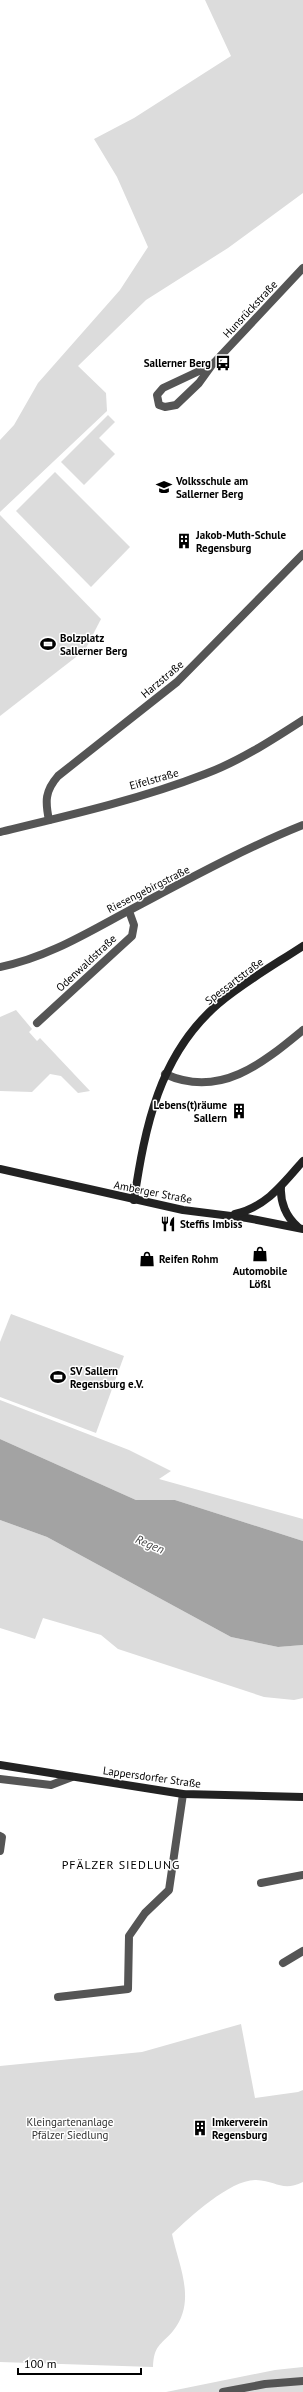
<svg xmlns="http://www.w3.org/2000/svg" width="303" height="2392" viewBox="0 0 303 2392" font-family="'PT Sans',sans-serif">
  <rect width="100%" height="100%" fill="#fff"/>
  <!-- green -->
  <g fill="#dcdcdc">
    <path d="M205,0H303V193L228,248L146,300L78,366L106,393L107,411L0,512V440L14,425L38,383L120,290L148,247L117,177L94,139L134,118L231,56Z"/>
    <path d="M108,415L115,422L99,438L115,454L84,485L61,462Z"/>
    <path d="M55,472L130,547L91,587L16,511Z"/>
    <path d="M0,515L101,619L85,650L0,716Z"/>
    <path d="M16,1010L32,1029L29,1032L37,1041L40,1038L90,1091L78,1093L61,1076L50,1074L32,1092L0,1091V1017Z"/>
    <path d="M11,1314L124,1356L96,1433L0,1397V1342Z"/>
    <path d="M0,1400L129,1450L171,1471L159,1479L303,1519V1541L175,1500H136L0,1439Z"/>
    <path d="M0,1520L47,1537L231,1637L278,1647L303,1645V1698L294,1700L264,1697L118,1649L101,1635L43,1618L35,1639L0,1628Z"/>
    <path d="M241,2024L255,2098L298,2092L303,2090V2182C282,2192 277,2181 256,2180C231,2179 190,2217 172,2234C179,2267 197,2301 173,2331C160,2346 154,2345 153,2367L0,2362V2066L142,2052Z"/>
    <path d="M303,2367V2392H166L275,2370Z"/>
  </g>
  <!-- water -->
  <path fill="#a3a3a3" d="M0,1439L136,1500H175L303,1541V1645L278,1647L231,1637L47,1537L0,1520Z"/>
  <g fill="none" stroke-linecap="round" stroke-linejoin="round">
    <!-- street -->
    <g stroke="#555" stroke-width="8">
      <path d="M212,365L163,388L157,395L159,405L165,407L176,405L199,383L212,365L303,268"/>
      <path d="M49,820C45,801 45,791 58,776L177,682L303,554"/>
      <path d="M0,832C67,816 141,799 205,774C240,761 272,740 303,720"/>
      <path d="M0,967C46,958 87,933 128,911C185,881 243,849 303,825"/>
      <path d="M37,1023L132,936L134,925L129,911"/>
      <path d="M165,1074C220,1099 263,1063 303,1030"/>
      <path d="M0,1779L51,1785L72,1777"/>
      <path d="M0,1836L2,1837L0,1851"/>
      <path d="M261,1883L303,1875"/>
      <path d="M283,1963L303,1951"/>
      <path d="M58,1997L128,1989L129,1936L145,1913L169,1890L183,1794"/>
      <path d="M223,2392L265,2384L303,2381"/>
    </g>
    <!-- secondary -->
    <g stroke="#222" stroke-width="8">
      <path d="M0,1169L183,1210L247,1218L303,1229"/>
      <path d="M281,1187C280,1202 286,1217 298,1227"/>
      <path d="M134,1200C145,1127 159,1055 218,1004C244,982 274,965 303,946"/>
      <path d="M235,1214C266,1207 283,1184 303,1161"/>
      <path d="M0,1765L183,1794L303,1797"/>
    </g>
  </g>
  <!-- icons -->
  <defs>
    <symbol id="bus-bare" viewBox="-9 -9 18 18"><path d="M-5-6H5V4H4V6H2V4H-2V6H-4V4H-5ZM-3.5-4V0h7V-4ZM-3.5 1.2v1.5H-2V1.2ZM2 1.2v1.5H3.5V1.2Z" fill="#000" stroke="#fff" stroke-width="2.5" paint-order="stroke"/></symbol>
    <symbol id="school-bare" viewBox="-9 -9 18 18"><path d="M0-5L7-2L0 1L-7-2ZM-4 1L0 2.5L4 1V4Q0 6-4 4Z" fill="#000" stroke="#fff" stroke-width="2.5" paint-order="stroke"/></symbol>
    <symbol id="building-bare" viewBox="-9 -9 18 18"><path d="M-4-6H4V6H1V3H-1V6H-4ZM-2.5-4.3h1.7v1.8h-1.7ZM.8-4.3h1.7v1.8H.8ZM-2.5-1h1.7V.8h-1.7ZM.8-1h1.7V.8H.8Z" fill="#000" stroke="#fff" stroke-width="2.5" paint-order="stroke"/></symbol>
    <symbol id="stadium-bare" viewBox="-9 -9 18 18"><path d="M0-5a6.5 5 0 1 0 0 10a6.5 5 0 1 0 0-10ZM-3.5-1.8h7v3.6h-7Z" fill="#000" stroke="#fff" stroke-width="2.5" paint-order="stroke"/></symbol>
    <symbol id="restaurant-bare" viewBox="-9 -9 18 18"><path d="M-5-6h1v4h1v-4h1v4h1v-4h1v5L-1.5 .5V6h-2V.5L-5-1ZM5-6V6H3V1.5H1.5Q1.5-4 5-6Z" fill="#000" stroke="#fff" stroke-width="2.5" paint-order="stroke"/></symbol>
    <symbol id="shop-bare" viewBox="-9 -9 18 18"><path d="M-5-2.5h2.3a2.7 3.5 0 0 1 5.4 0H5L5.5 6h-11ZM-1.5-2.5h3a1.5 2.3 0 0 0-3 0Z" fill="#000" stroke="#fff" stroke-width="2.5" paint-order="stroke"/></symbol>
  </defs>
  <g fill-rule="evenodd">
    <use href="#bus-bare" x="212" y="352" width="22" height="22"/>
    <use href="#school-bare" x="153" y="476" width="22" height="22"/>
    <use href="#building-bare" x="173" y="530" width="22" height="22"/>
    <use href="#stadium-bare" x="37" y="633" width="22" height="22"/>
    <use href="#building-bare" x="228" y="1100" width="22" height="22"/>
    <use href="#restaurant-bare" x="157" y="1213" width="22" height="22"/>
    <use href="#shop-bare" x="249" y="1243" width="22" height="22"/>
    <use href="#shop-bare" x="136" y="1248" width="22" height="22"/>
    <use href="#stadium-bare" x="47" y="1366" width="22" height="22"/>
    <use href="#building-bare" x="189" y="2117" width="22" height="22"/>
  </g>
  <g text-anchor="middle" dominant-baseline="central" stroke-width="3" stroke-linejoin="round" paint-order="stroke">
    <!-- street labels -->
    <g font-size="11" fill="#000" stroke="#fff">
      <text transform="translate(250 309) rotate(-47)">Hunsrückstraße</text>
      <text transform="translate(162 679) rotate(-40)">Harzstraße</text>
      <text transform="translate(154 779) rotate(-16)">Eifelstraße</text>
      <text transform="translate(148 889) rotate(-27)">Riesengebirgstraße</text>
      <text transform="translate(86 963) rotate(-43)">Odenwaldstraße</text>
      <text transform="translate(234 981) rotate(-37)">Spessartstraße</text>
      <text transform="translate(153 1192) rotate(11)">Amberger Straße</text>
      <text transform="translate(152 1777) rotate(8)">Lappersdorfer Straße</text>
    </g>
    <!-- poi labels -->
    <g font-size="11" font-weight="bold" fill="#000" stroke="#fff" text-anchor="start">
      <text x="211" y="363" text-anchor="end">Sallerner Berg</text>
      <text x="176" y="481">Volksschule am<tspan x="176" dy="13">Sallerner Berg</tspan></text>
      <text x="196" y="535">Jakob-Muth-Schule<tspan x="196" dy="13">Regensburg</tspan></text>
      <text x="60" y="638">Bolzplatz<tspan x="60" dy="13">Sallerner Berg</tspan></text>
      <text x="227" y="1105" text-anchor="end">Lebens(t)räume<tspan x="227" dy="13">Sallern</tspan></text>
      <text x="180" y="1224">Steffis Imbiss</text>
      <text x="159" y="1259">Reifen Rohm</text>
      <text x="260" y="1271" text-anchor="middle">Automobile<tspan x="260" dy="13">Lößl</tspan></text>
      <text x="70" y="1371">SV Sallern<tspan x="70" dy="13">Regensburg e.V.</tspan></text>
      <text x="212" y="2122">Imkerverein<tspan x="212" dy="13">Regensburg</tspan></text>
    </g>
    <!-- park labels -->
    <g font-size="11" fill="#333" stroke="#fff">
      <text x="70" y="2122">Kleingartenanlage<tspan x="70" dy="13">Pfälzer Siedlung</tspan></text>
    </g>
    <!-- water labels -->
    <g font-size="12" font-style="italic" fill="#444" stroke="#fff">
      <text transform="translate(150 1544) rotate(23)">Regen</text>
    </g>
    <!-- neighbourhood labels -->
    <g font-size="12" letter-spacing="1" fill="#000" stroke="#fff">
      <text x="121" y="1864">PFÄLZER SIEDLUNG</text>
    </g>
  </g>
  <!-- scale -->
  <path d="M18 2368v6h123v-6" fill="none" stroke="#000000" stroke-width="2"/>
  <text x="24" y="2368" font-size="12" fill="#000000" stroke="#ffffff" stroke-width="3" paint-order="stroke">100 m</text>
</svg>
